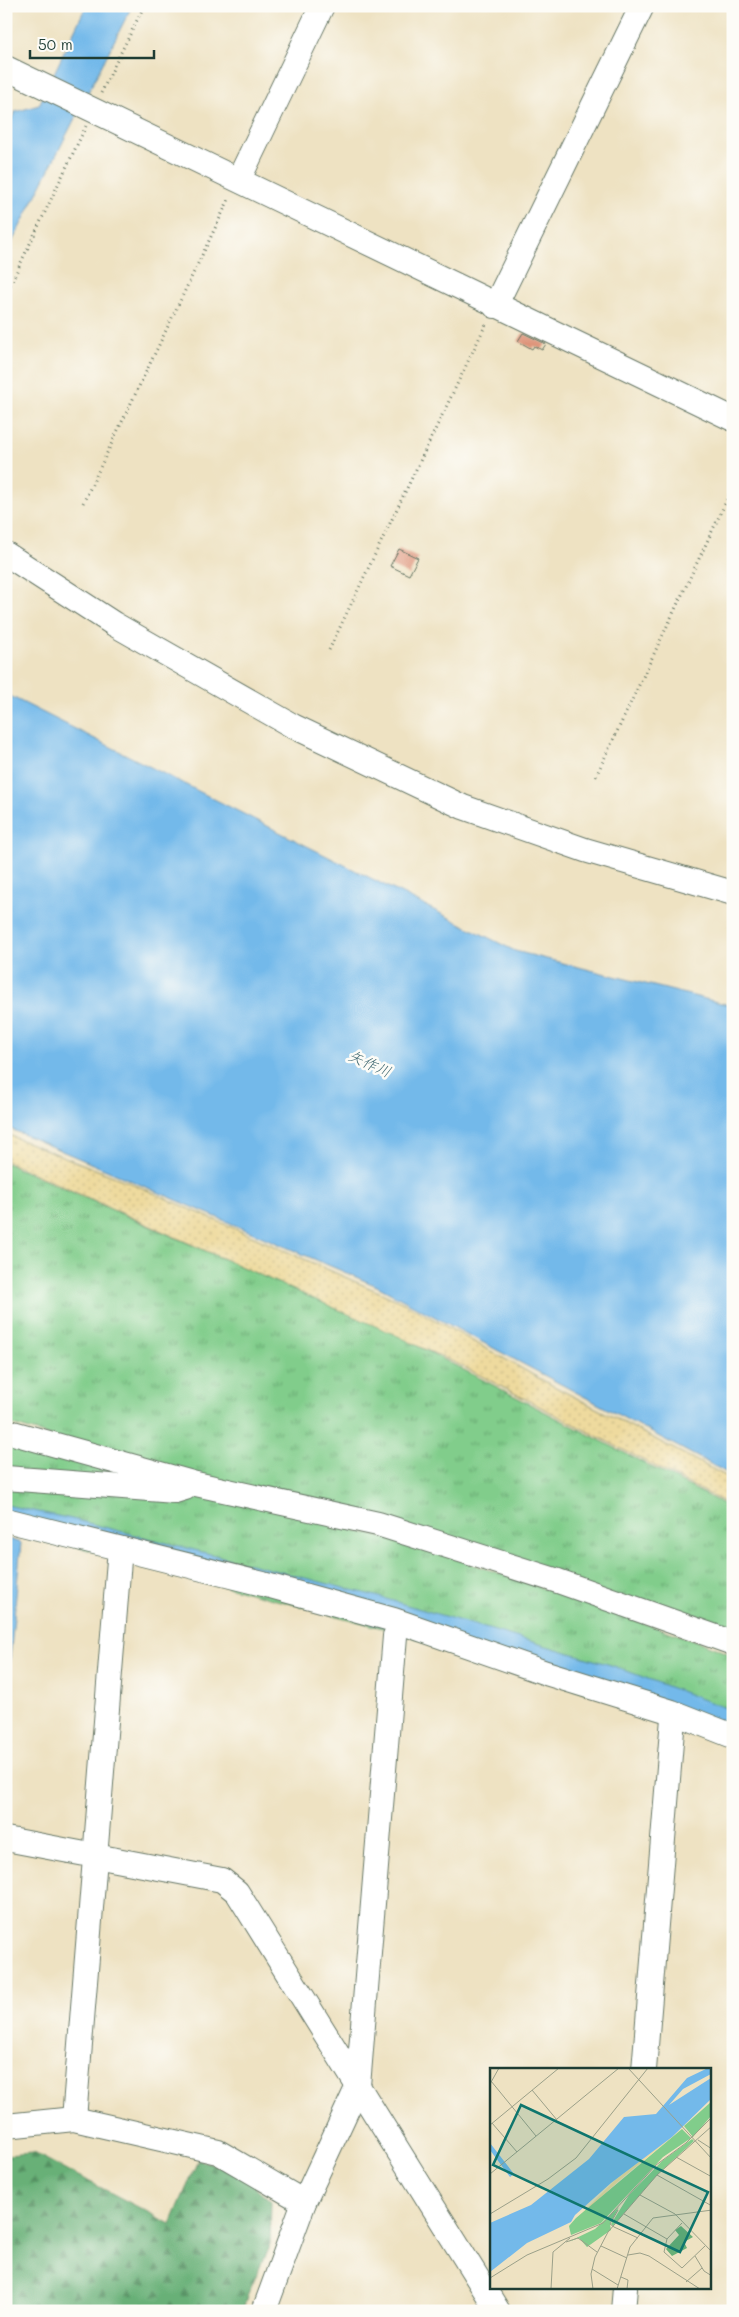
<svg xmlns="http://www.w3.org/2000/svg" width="739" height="2317" viewBox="0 0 739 2317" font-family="Mali,'Klee One',sans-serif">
  <defs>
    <pattern id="forest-firs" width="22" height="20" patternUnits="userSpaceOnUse" patternTransform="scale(1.25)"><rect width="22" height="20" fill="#68b077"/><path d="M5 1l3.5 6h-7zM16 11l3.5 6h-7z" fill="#559062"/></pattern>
    <pattern id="sand-dots" width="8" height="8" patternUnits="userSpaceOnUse" patternTransform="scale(1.25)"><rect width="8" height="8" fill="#eeda9e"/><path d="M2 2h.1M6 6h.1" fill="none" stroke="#ccbc89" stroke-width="1.8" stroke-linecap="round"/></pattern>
    <pattern id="park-tufts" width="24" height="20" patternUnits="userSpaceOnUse" patternTransform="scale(1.25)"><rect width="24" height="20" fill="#81cd8b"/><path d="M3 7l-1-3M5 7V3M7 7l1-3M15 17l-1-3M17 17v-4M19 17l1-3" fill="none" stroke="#69a872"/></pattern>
  </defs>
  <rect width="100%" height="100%" fill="#fdfcf7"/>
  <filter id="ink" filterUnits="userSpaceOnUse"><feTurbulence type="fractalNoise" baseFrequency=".02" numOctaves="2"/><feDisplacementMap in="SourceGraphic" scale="10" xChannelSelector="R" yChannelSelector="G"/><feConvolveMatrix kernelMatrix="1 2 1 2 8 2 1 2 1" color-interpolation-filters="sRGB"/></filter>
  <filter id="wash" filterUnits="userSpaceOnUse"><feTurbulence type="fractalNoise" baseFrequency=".0096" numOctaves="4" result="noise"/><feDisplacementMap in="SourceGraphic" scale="20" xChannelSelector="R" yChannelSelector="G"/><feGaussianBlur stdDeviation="1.12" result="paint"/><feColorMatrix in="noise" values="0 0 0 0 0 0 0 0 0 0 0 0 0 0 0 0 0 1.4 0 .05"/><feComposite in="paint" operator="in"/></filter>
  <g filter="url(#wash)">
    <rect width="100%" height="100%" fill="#eee2c2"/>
    <!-- forest -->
    <path fill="url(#forest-firs)" stroke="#447656" d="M34,2153L171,2224L198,2160L236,2169L271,2201L270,2244L246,2299L243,2311H6V2155Z"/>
    <!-- sand -->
    <path fill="url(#sand-dots)" stroke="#868c69" d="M6,1134L133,1184L406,1304L544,1381L733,1480V1507L460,1365L6,1161Z"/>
    <!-- park -->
    <g fill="url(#park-tufts)" stroke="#508560">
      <path d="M6,1163L400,1337L733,1509V1637L6,1423Z"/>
      <path d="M6,1438L166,1485L6,1470Z"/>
      <path d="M6,1482L202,1491L431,1550L702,1643L733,1655V1739L397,1632L6,1528Z"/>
    </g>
    <!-- water -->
    <g fill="#73b9ea" stroke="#497b8f">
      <path d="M86,6H132L6,254V130L15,112L39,105Z"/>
      <path d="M6,694L515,951L733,1006V1476L377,1286L6,1127Z"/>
      <path d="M6,1505L72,1519L376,1596L611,1665L733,1711V1728L6,1516Z"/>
      <path d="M6,1538L21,1543L6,1701Z"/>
    </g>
    <g id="blocks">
      <!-- building -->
      <g fill="#de947a">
        <path d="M523,333L546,344L542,350L534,346L532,349L518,341Z"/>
        <path d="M399,549L418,558L409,575L390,566Z"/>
      </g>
    </g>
  </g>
  <g filter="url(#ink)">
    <use href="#blocks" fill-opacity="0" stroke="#677766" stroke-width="1"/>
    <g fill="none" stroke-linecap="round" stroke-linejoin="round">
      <defs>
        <g id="minor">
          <path d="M6,68L733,419"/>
          <path d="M239,179L322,6"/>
          <path d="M495,306L642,6"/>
          <path d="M6,554L114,624L293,726L463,807L585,850L733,893"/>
          <path d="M6,1431L196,1484L378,1524L558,1581L733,1643"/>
          <path d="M6,1478L175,1491L185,1488"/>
          <path d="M6,1520L263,1584L394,1620L546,1673L672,1712L733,1736"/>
          <path d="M6,1839L222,1880L237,1892L498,2311"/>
          <path d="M644,2070L673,1718"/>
          <path d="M74,2119L119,1560"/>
          <path d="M6,2126L74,2119L218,2152L304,2202"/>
          <path d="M264,2311L304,2202L358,2086L395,1636"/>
          <path d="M623,2311L625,2288"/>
        </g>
      </defs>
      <!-- minor casing -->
      <use href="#minor" stroke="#677766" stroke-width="26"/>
      <!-- path -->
      <g stroke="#677766" stroke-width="3" stroke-dasharray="1 4" stroke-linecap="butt">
        <path d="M101,93L144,6"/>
        <path d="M6,294L86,126"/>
        <path d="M83,503L230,197"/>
        <path d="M329,650L487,322"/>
        <path d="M596,776L733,487"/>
      </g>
      <!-- minor -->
      <use href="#minor" stroke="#fff" stroke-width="24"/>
    </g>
  </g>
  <g text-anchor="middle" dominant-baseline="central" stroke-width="5" stroke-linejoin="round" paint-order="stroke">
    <!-- water labels -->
    <g font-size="15" font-style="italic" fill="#38626b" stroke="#fdfcf7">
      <text transform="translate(370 1063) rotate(24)">矢作川</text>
    </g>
  </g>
  <!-- overview -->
  <g transform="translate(490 2068)">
    <rect width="221" height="221" fill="#eee2c2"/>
    <path d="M191,158L203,169L194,174L197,180L182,188L176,181L189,167L185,162Z" fill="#68b077"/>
    <path d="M192,61L131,111L79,158L124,113Z" fill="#eeda9e"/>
    <path d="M221,34V48L203,69L194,58ZM192,61L201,70L173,89L111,155L81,167L79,158L86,150ZM202,71L204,73L167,107L123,158L121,156L139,127L172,93ZM129,139L120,156L121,162L97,179L89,170L78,174L105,161Z" fill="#81cd8b"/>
    <path d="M218,0H221V6L193,21L179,37L221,10V31L182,69L121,115L85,147L81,154L37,175L0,204V155L41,137L99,91L134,49L166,46L197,10ZM0,75L24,106L20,109L0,82Z" fill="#73b9ea"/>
    <path fill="none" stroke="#9ba089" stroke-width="1" d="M138,0L222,91M1,13L46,68M0,16L9,0M42,22L67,52M2,55L27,84M0,57L69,0M208,72L222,81M186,89L222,109M0,106L129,0M167,107L222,138M150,127L185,146L222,184M0,146L58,111L86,90L158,0M134,146L177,171M192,155L177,171L174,184L192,200L215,178M124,159L148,170M124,159L120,156L128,142M76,174L88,170L107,184M111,178L137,190M138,187L150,185L159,188L210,221M205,188L214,203L222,208M102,201L128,217M131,209L138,212L137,221M0,210L37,187L113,155L166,97L196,75L222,49M196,214L212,200M61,221L63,184L80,170M103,221L101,206L105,189L118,164L167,107L222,58M127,221L140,179L163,150L222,142"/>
    <path fill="#0f766e" fill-opacity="0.15" stroke="#0f766e" stroke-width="2.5" d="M31,37L218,124L190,184L3,97Z"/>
    <rect width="221" height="221" fill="none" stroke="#1f3d34" stroke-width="2.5"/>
  </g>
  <!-- margin -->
  <rect width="739" height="2317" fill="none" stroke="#fdfcf7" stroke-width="25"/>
  <!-- scale -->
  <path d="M30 50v8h124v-8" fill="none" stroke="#1f3d34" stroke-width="2.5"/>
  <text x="38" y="50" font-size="15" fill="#1f3d34" stroke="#fdfcf7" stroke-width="4" paint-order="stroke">50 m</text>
</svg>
